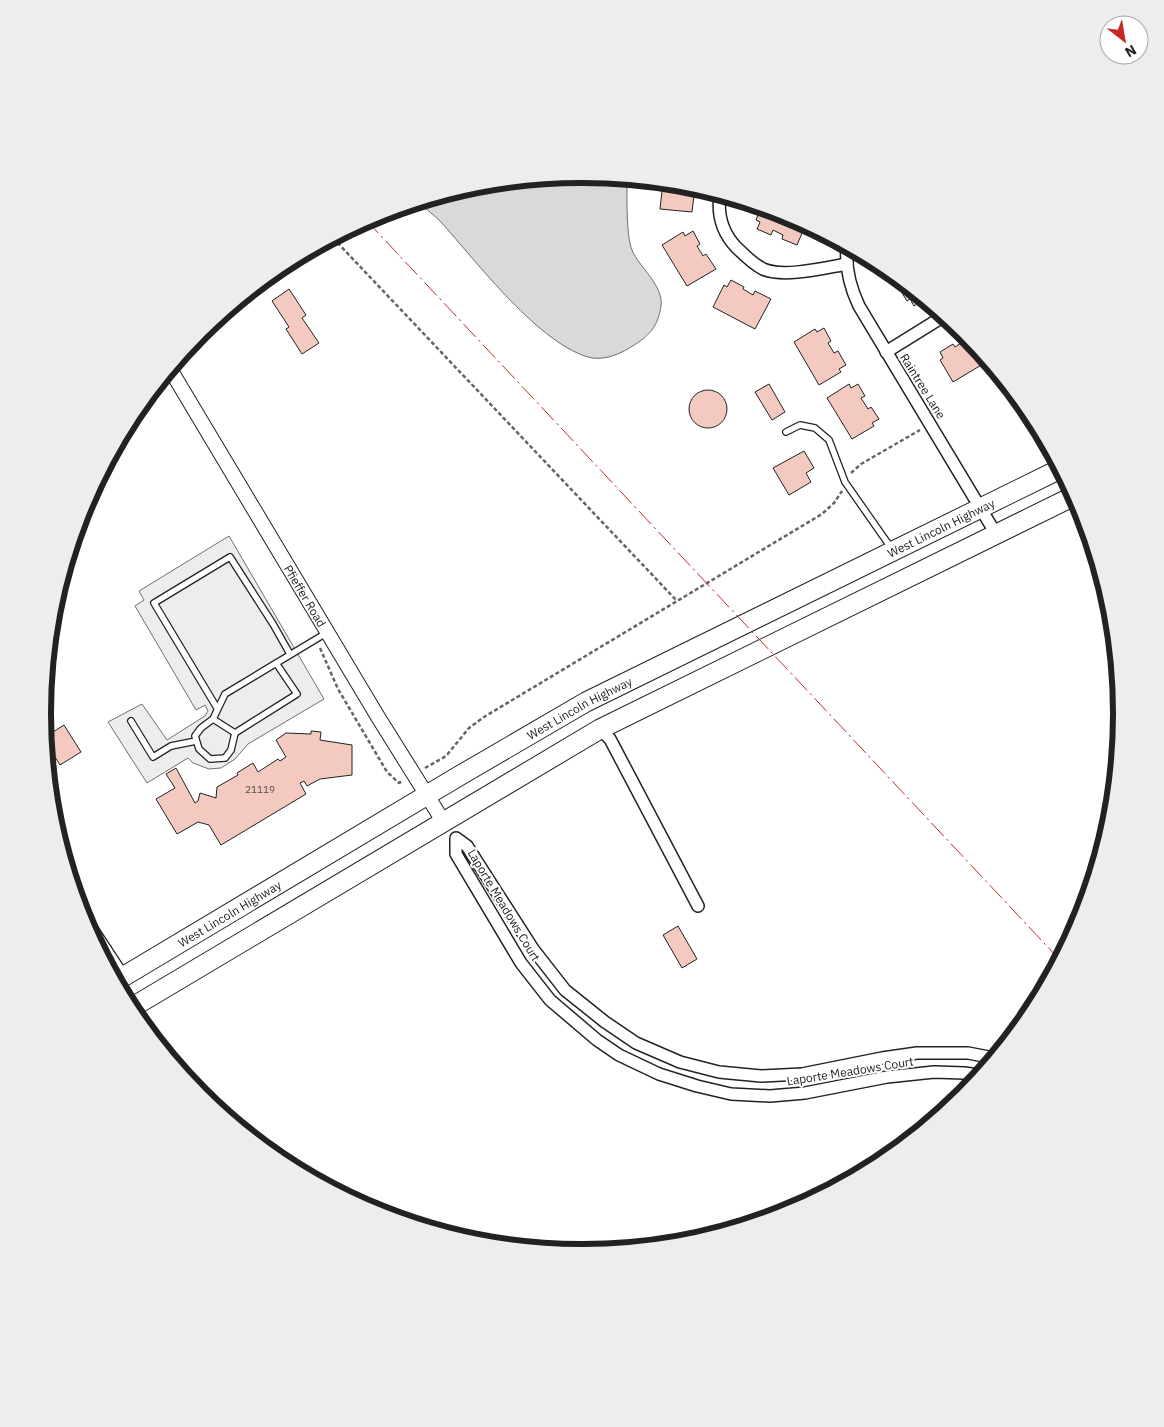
<svg xmlns="http://www.w3.org/2000/svg" width="1164" height="1427" viewBox="0 0 1164 1427" font-family="'IBM Plex Sans',sans-serif">
  <rect width="100%" height="100%" fill="#fff"/>
  <!-- parking -->
  <path fill="#ededed" stroke="#6f6f6f" d="M229,536L324,699L248,744L235,759L221,768L209,769L193,763L188,758L147,783L108,722L142,704L167,740L205,716L208,711L205,705L196,710L135,606L144,600L139,591Z"/>
  <!-- water -->
  <path fill="#d9d9d9" stroke="#6f6f6f" d="M582,174L627,178C627,195 626,236 632,250C639,267 664,286 661,306C658,327 649,336 631,347C620,354 605,360 592,358C541,347 476,261 441,222C434,215 426,209 418,202L477,184Z"/>
  <!-- building -->
  <g fill="#f3c9c0" stroke="#222">
    <path d="M663,182L695,187L692,212L660,209Z"/>
    <path d="M761,207L789,215L806,224L797,245L782,239L783,235L773,230L771,235L757,229L760,222L756,220Z"/>
    <path d="M693,231L700,244L697,246L703,256L706,254L716,269L687,286L662,245L683,232L685,236Z"/>
    <path d="M897,278L924,300L914,306L910,299L907,301L894,280Z"/>
    <path d="M731,280L744,287L743,289L753,295L755,291L771,299L755,329L713,307L724,285L727,287Z"/>
    <path d="M289,289L306,315L302,318L319,343L302,354L286,329L289,327L272,301Z"/>
    <path d="M824,328L831,341L828,343L834,353L838,351L846,365L839,369L841,372L819,385L794,342L815,329L817,332Z"/>
    <path d="M966,335L988,361L953,382L940,360L943,358L940,352L953,344L955,347L964,341L963,338Z"/>
    <path d="M769,384L785,412L772,420L755,392Z"/>
    <path d="M849,384L851,388L858,384L865,396L861,398L868,409L871,407L879,419L872,423L874,426L852,439L827,398Z"/>
    <circle cx="708" cy="409" r="19"/>
    <path d="M804,451L814,468L806,473L811,482L789,495L773,468Z"/>
    <path d="M64,725L81,752L60,765L45,741V737Z"/>
    <path d="M311,731L321,732L320,740L352,745V775L320,779L307,786L304,781L300,783L306,794L221,845L209,825L198,822L177,834L156,799L175,788L166,774L176,768L195,803L198,801L200,793L216,798L217,787L238,775L237,773L253,763L258,772L278,759L280,761L286,757L276,740L286,733L311,734Z"/>
    <path d="M678,926L697,959L682,968L663,935Z"/>
  </g>
  <g fill="none" stroke-linecap="round" stroke-linejoin="round">
    <defs>
      <g id="service">
        <path d="M786,432L800,425L815,428L829,440L845,482L887,542L893,547"/>
        <path d="M276,663L297,694L235,733L231,750L225,758L210,759L199,749L195,736L201,728L213,719L225,694L328,632"/>
        <path d="M217,708L154,603L230,557L273,624L290,654"/>
        <path d="M213,719L235,733"/>
        <path d="M131,721L153,757L171,746L196,741"/>
        <path d="M79,904L125,974"/>
        <path d="M101,953L108,948"/>
      </g>
      <g id="minor">
        <path d="M720,194C717,215 722,232 736,247C744,255 753,264 763,269C784,278 824,268 847,264"/>
        <path d="M847,246C845,268 850,287 859,306L996,534"/>
        <path d="M886,352L944,316"/>
        <path d="M600,729L610,739L698,906"/>
        <path d="M979,1075L964,1073L934,1072L887,1077L805,1093L770,1096L731,1094L697,1086L659,1074L619,1055L597,1040L550,1000L521,963L456,854V838L467,846L533,949L565,990L605,1022L636,1043L680,1062L719,1072L761,1076L802,1074L882,1058L917,1053H968L994,1058"/>
      </g>
      <g id="tertiary">
        <path id="s1" d="M170,369L378,717L443,821"/>
      </g>
      <g id="primary">
        <path id="s2" d="M116,981L459,776L586,702L1060,469"/>
        <path d="M131,1008L600,729L1074,496"/>
      </g>
    </defs>
    <!-- service casing -->
    <use href="#service" stroke="#222" stroke-width="8"/>
    <!-- minor casing -->
    <use href="#minor" stroke="#222" stroke-width="14"/>
    <!-- tertiary casing -->
    <use href="#tertiary" stroke="#222" stroke-width="16"/>
    <!-- primary casing -->
    <use href="#primary" stroke="#222" stroke-width="21"/>
    <!-- path -->
    <g stroke="#646464" stroke-width="2.5" stroke-dasharray="4 2.5" stroke-linecap="butt">
      <path d="M333,238L677,601"/>
      <path d="M851,473L861,464L920,430"/>
      <path d="M320,648L338,689L387,772L399,783L403,781"/>
      <path d="M425,768L446,756L469,728L484,717L822,514L834,503L842,491"/>
    </g>
    <!-- service -->
    <use href="#service" stroke="#fff" stroke-width="5.5"/>
    <!-- minor -->
    <use href="#minor" stroke="#fff" stroke-width="11"/>
    <!-- tertiary -->
    <use href="#tertiary" stroke="#fff" stroke-width="14"/>
    <!-- primary -->
    <use href="#primary" stroke="#fff" stroke-width="19"/>
    <!-- power -->
    <path stroke="#c62828" stroke-width="1" stroke-dasharray="18 4 2.5 4" stroke-linecap="butt" d="M366,220L1059,959"/>
  </g>
  <g text-anchor="middle" dominant-baseline="central" stroke-width="4" stroke-linejoin="round" paint-order="stroke">
    <!-- number labels -->
    <g font-size="10" fill="#564c4a">
      <text x="260" y="789">21119</text>
    </g>
    <!-- street labels -->
    <g font-size="12" fill="#222" stroke="#fff">
      <text transform="translate(923 386) rotate(58)">Raintree Lane</text>
      <text stroke="none"><textPath href="#s2" startOffset="942">West Lincoln Highway</textPath></text>
      <text stroke="none"><textPath href="#s1" startOffset="264">Pfieffer Road</textPath></text>
      <text stroke="none"><textPath href="#s2" startOffset="538">West Lincoln Highway</textPath></text>
      <text transform="translate(504 905) rotate(59)">Laporte Meadows Court</text>
      <text stroke="none"><textPath href="#s2" startOffset="132">West Lincoln Highway</textPath></text>
      <text transform="translate(850 1071) rotate(-9)">Laporte Meadows Court</text>
    </g>
  </g>
  <!-- crop -->
  <path d="M0 0H1164V1427H0ZM581 183H583A530 530 0 0 1 1113 713V714A530 530 0 0 1 583 1244H581A530 530 0 0 1 51 714V713A530 530 0 0 1 581 183Z" fill="#ededed" fill-rule="evenodd"/>
  <path fill="none" stroke="#222" stroke-width="6" d="M581 183H583A530 530 0 0 1 1113 713V714A530 530 0 0 1 583 1244H581A530 530 0 0 1 51 714V713A530 530 0 0 1 581 183Z"/>
  <!-- north arrow -->
  <g transform="translate(1124 40) rotate(149)"><circle r="24" fill="#ffffff" stroke="#a7a7a7"/>
  <path d="M0-4L9 19L0 12L-9 19Z" fill="#c62828"/>
  <text y="-8" font-size="14" font-weight="bold" text-anchor="middle" fill="#222222">N</text>
  </g>
</svg>
